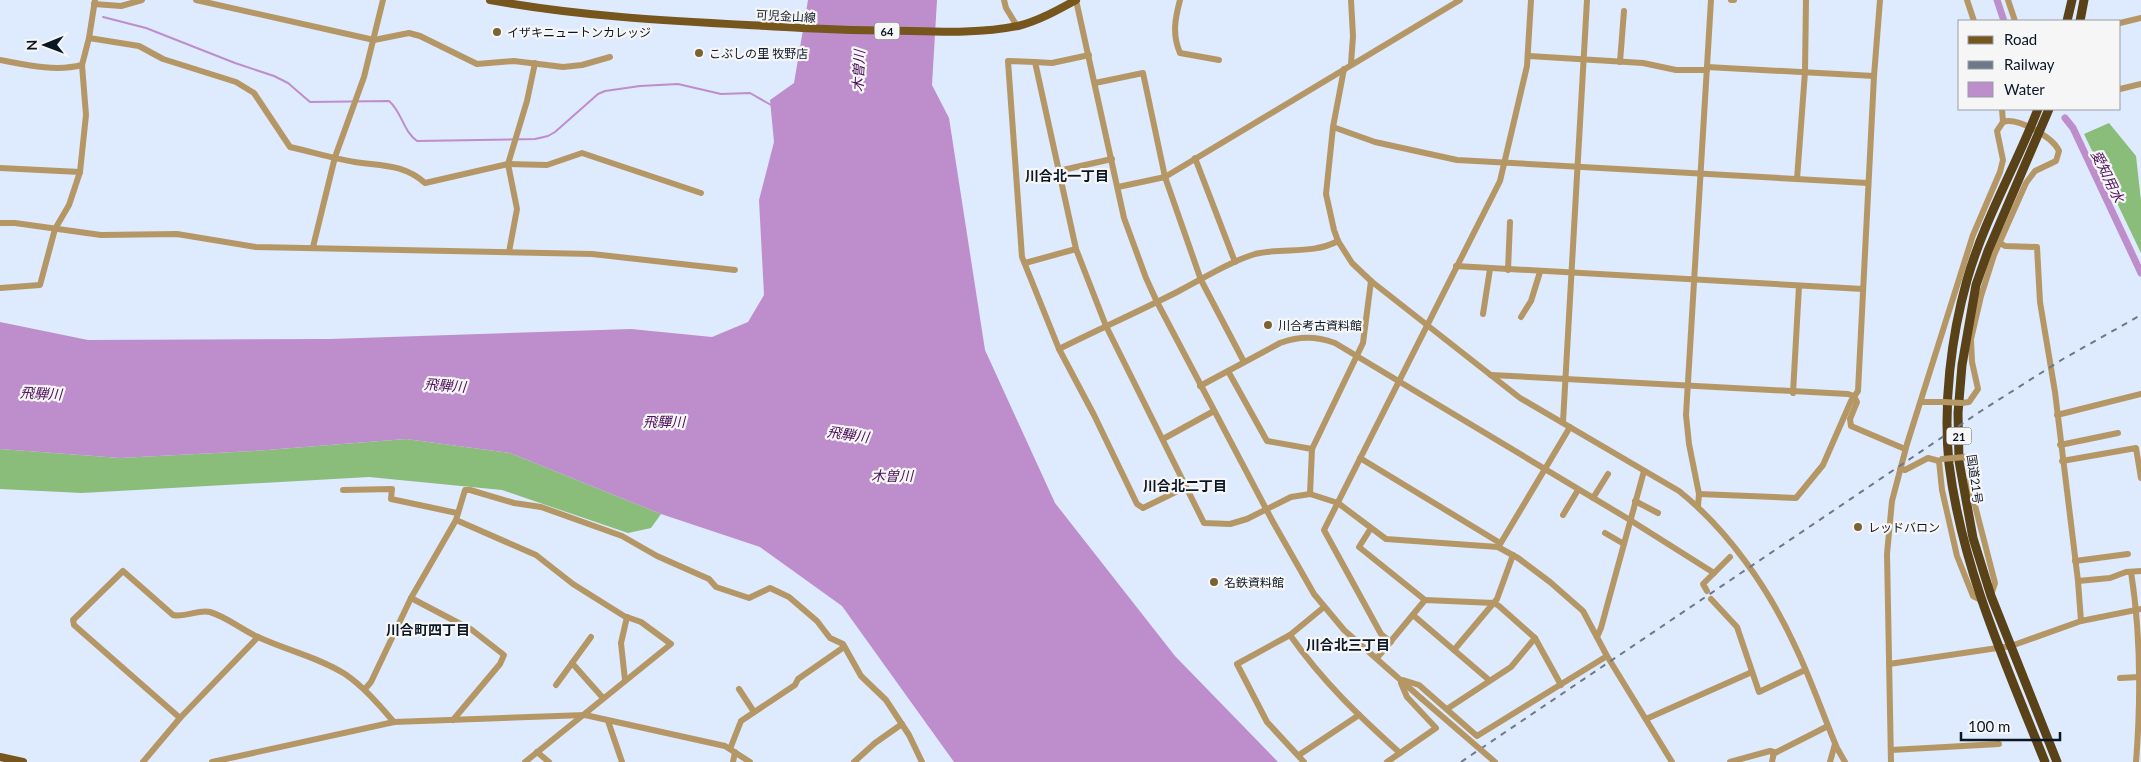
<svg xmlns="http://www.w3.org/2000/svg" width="2141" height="762" viewBox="0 0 2141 762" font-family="Lato,'Noto Sans JP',sans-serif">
  <rect width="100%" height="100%" fill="#deeafd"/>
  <!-- forest -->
  <g fill="#8abc7a">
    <path d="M2109,123L2136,156L2141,201V253L2084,134Z"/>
    <path d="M406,439L510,453L661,514L651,528L628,533L502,490L369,477L82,493L0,489V449L120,458L254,451Z"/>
  </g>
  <!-- water -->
  <path fill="#be8dcc" d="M808,0H937L932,85L949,118L985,350L1055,503L1175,656L1278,762H954L842,606L760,547L661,514L510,453L406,439L254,451L120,458L0,449V322L88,340L330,339L631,329L712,337L748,322L764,295L759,200L774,142L770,100L794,83Z"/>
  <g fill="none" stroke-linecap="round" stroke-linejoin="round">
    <!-- stream -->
    <path stroke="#be8dcc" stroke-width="2" d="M103,17L146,28L235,63L274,76L288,83L310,102L389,101C402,112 403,131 417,141L535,139L548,136L555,132L598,94L605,91L640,86L678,84L721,94L750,93L771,105"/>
    <!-- canal -->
    <g stroke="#be8dcc" stroke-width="7">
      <path d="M1997,0L2004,21"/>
      <path d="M2065,118L2073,128L2141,273"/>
    </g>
    <!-- minor -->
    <g stroke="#b59766" stroke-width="6">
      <path d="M196,0L374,40L409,33L420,36L477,64L514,61L563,67L582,65L610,57"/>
      <path d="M1004,0L1006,8L1017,26"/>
      <path d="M1076,0L1124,218L1146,278L1157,302L1273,522L1314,594L1344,630L1422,699"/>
      <path d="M1180,0C1175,19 1172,34 1180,53L1219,60"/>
      <path d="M1731,0H1734"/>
      <path d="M1967,0L1974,21"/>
      <path d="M2008,0L2015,21"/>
      <path d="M94,4L121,6L142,0"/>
      <path d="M2120,23L2141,18"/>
      <path d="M89,38L139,46L163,59L236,82L254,93L290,147C312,152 334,159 355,162C382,166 404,164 425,183L508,164L547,165L582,153L701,193"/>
      <path d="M1529,56L1643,63L1676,70H1707"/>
      <path d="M0,60C26,65 56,72 82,65"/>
      <path d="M1035,62L1052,63L1089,55"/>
      <path d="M1620,62L1624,11"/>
      <path d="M1351,64L1353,36L1351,0"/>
      <path d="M1707,67L1874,76"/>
      <path d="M1344,69L1333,127L1326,194L1334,230L1338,241L1352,263L1371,281L1520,398L1679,491C1728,530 1769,589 1795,646C1811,679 1823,715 1837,748L1845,762"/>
      <path d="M1095,83L1143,73L1165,177L1201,280L1244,362"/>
      <path d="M2120,89L2141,84"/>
      <path d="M2002,109L2003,122"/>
      <path d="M1333,127L1375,142L1457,160L1868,183"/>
      <path d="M1195,158L1235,262"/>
      <path d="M0,168L80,172"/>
      <path d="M1058,171L1112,159"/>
      <path d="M1797,179L1805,72L1806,0"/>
      <path d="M1118,187L1165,177L1460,0"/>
      <path d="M0,223H15L101,235L177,234L256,247L592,254L735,270"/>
      <path d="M1338,241C1312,255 1283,247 1255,254C1229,262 1204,278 1179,291C1140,311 1099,329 1059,349L1022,257L1008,61L1035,62L1076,249L1106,326L1204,523L1230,524L1247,519L1291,497L1310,494L1338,503L1386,539L1498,547L1518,558L1550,582L1583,611L1607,656L1672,762"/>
      <path d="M2000,243L2005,246L2037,247L2040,302L2055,392L2078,581L2081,621"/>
      <path d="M313,247L335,157L364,77L383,0"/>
      <path d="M509,252L517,209L508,164L527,101L535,63"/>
      <path d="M1025,263L1076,249"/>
      <path d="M1456,266L1863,289"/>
      <path d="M1508,270L1510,222"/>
      <path d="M0,288L40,285L55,229L69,205L80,172L86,115L82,65L89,38L95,0"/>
      <path d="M1483,314L1490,269"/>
      <path d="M1521,317L1531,301L1540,272"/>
      <path d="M1059,349L1094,415L1137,504L1143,508L1186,487"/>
      <path d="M1228,371L1267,441L1312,449"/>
      <path d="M1491,375L1848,394L1854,396L1857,402L1850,419L1851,426L1905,449"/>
      <path d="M1200,386L1280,343C1300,336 1315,336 1335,343L1630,520L1714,573"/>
      <path d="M1793,393L1799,286"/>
      <path d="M1921,402H1943"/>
      <path d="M2057,415L2141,394"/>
      <path d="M1563,422L1587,0"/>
      <path d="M1163,439L1214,411"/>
      <path d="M2060,445L2118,433"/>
      <path d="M1965,457L1969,460L1971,490L1995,583L1991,595"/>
      <path d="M1360,458L1500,543"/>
      <path d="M1939,461L1942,490L1957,556L1973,596L1981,600"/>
      <path d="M2062,461L2136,448L2141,478"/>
      <path d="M1900,469L1905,470L1928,458L1939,461"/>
      <path d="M343,490L392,489L391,499L457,513"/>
      <path d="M1310,494L1312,449L1363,343L1371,281"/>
      <path d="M1699,494L1796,498L1823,465L1851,401L1858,391L1874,76L1880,0"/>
      <path d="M1593,498L1608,474"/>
      <path d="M1635,501L1658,513"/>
      <path d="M1698,506L1699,494L1689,444L1686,415L1711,0"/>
      <path d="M1563,515L1578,490"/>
      <path d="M456,520L536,555L573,584L624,616L641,622L671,644L525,762"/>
      <path d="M1371,528L1359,547L1425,600"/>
      <path d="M1605,533L1624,544"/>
      <path d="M1499,546L1570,427"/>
      <path d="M2075,561L2128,554"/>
      <path d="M2131,572C2141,635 2141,698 2136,762"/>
      <path d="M2078,581L2110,578L2126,572L2141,571"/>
      <path d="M1707,591L1703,584L1730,557"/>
      <path d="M411,598L472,630L504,655L500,664L453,720"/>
      <path d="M1711,599L1737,627L1759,692L1805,670"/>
      <path d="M1413,615L1489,680"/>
      <path d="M1290,635C1323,682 1358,715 1400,753L1387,762"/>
      <path d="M1597,637L1601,628L1644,471"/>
      <path d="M1391,642L1381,634L1324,530L1500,181L1527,66L1531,0"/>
      <path d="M1454,650L1497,599L1513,555"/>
      <path d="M1377,658L1425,600L1494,603L1499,606L1535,638L1561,685"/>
      <path d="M572,663L603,698"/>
      <path d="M1889,664L2011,646L2081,621L2141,609"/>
      <path d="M2120,678L2140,677"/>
      <path d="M625,680L621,643L627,617"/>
      <path d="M1403,680L1419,685L1477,736L1607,656"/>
      <path d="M556,685L591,637"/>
      <path d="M365,689L371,682L411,598L456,520L465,490H470L514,503L541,507L622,536L657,556L709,579L716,587L749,598L770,588L789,597L817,621L830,638L843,644L861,676L886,700L909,735L922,762"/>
      <path d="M739,689L754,712"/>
      <path d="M1447,709L1511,667L1535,638"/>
      <path d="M180,718L74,625L73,620L123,571L173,615C186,618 198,609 210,612C227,617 242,630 258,637C286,650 318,657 345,674C364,687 379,705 394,722"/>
      <path d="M1646,719L1752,672"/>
      <path d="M608,721L622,762"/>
      <path d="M730,749L741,721L795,685L798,679L844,647"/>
      <path d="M1891,750L1999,744"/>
      <path d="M537,752L549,762"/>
      <path d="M1400,753L1436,728L1407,697L1401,683"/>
      <path d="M1773,754L1828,726"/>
      <path d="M1299,755L1359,715"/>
      <path d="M143,762L180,718L258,637"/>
      <path d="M212,762L394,722L585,715L725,746L750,762"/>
      <path d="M733,762L735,752"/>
      <path d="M854,762L875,743L902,724"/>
      <path d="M1304,762L1267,722L1237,664L1290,635L1324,607"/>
      <path d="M1730,762L1770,751L1774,752L1772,762"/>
      <path d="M1830,762L1835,744"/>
      <path d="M1891,762L1887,554L1892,501L1907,444L1973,235L2000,172L2003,160L1997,131L2003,122C2017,117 2053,137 2059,151L2056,161L2035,171L2026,183L1994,255L1981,296L1971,339L1972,362L1978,389L1969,402L1962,403"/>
    </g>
    <!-- major -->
    <g stroke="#76561c" stroke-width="8">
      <path d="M490,0C593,19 698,22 802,28C839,30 875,31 912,31C947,32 983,33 1018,26C1038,21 1058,10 1076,0"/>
      <path d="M0,757L23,762"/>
    </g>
    <!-- highway -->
    <g stroke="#594218" stroke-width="9">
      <path d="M2067,21L2072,0"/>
      <path d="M2080,21L2084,0"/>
      <path d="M2038,109C2016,166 1984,220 1967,280C1951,337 1943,404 1949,464C1962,568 2006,665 2045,762"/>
      <path d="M2049,109L1988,251L1976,285L1962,365L1958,413L1959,461L1973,538L1991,596L2057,762"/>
    </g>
    <!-- rail -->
    <path stroke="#6d7889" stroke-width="2" stroke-dasharray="6 6" stroke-linecap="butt" d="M1461,762L1981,411L2063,359L2141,315"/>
    <!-- minor-bridge -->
    <g stroke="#b59766" stroke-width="6">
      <path d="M1943,402L1962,403"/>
      <path d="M1942,459L1965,457"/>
      <path d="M1422,699L1495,762"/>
    </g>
  </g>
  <!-- markers -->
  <g fill="#7c6133" stroke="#f6f6f6" stroke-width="2">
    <circle cx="497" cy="32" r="5"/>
    <circle cx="699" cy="53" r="5"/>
    <circle cx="1268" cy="325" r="5"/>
    <circle cx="1858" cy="527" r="5"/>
    <circle cx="1214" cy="582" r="5"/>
  </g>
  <g text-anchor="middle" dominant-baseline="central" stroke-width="4.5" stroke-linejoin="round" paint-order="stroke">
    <!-- shield labels -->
    <g fill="#f6f6f6" stroke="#525a64" stroke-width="1">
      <rect x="874.5" y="22.5" width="25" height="17" rx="4"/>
      <rect x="1946.5" y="427.5" width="25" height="17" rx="4"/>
    </g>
    <g font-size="11" font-weight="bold" fill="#0c1726">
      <text x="887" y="31">64</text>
      <text x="1959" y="436">21</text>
    </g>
    <!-- street labels -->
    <g font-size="12" fill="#0c1726" stroke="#f6f6f6">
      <text transform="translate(786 16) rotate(3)">可児金山線</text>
      <text transform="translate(1975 479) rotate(82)">国道21号</text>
    </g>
    <!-- poi labels -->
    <g font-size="12" fill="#0c1726" stroke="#f6f6f6" text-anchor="start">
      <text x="507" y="32">イザキニュートンカレッジ</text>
      <text x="709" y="53">こぶしの里 牧野店</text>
      <text x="1278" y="325">川合考古資料館</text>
      <text x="1868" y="527">レッドバロン</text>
      <text x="1224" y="582">名鉄資料館</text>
    </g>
    <!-- water labels -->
    <g font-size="14" font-style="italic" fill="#4d0e5c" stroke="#f6f6f6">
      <text transform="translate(858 71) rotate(-87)">木曽川</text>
      <text transform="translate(2108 176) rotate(64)">愛知用水</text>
      <text transform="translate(445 385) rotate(4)">飛騨川</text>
      <text transform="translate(41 393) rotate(3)">飛騨川</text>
      <text x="664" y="421">飛驒川</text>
      <text transform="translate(848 434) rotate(8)">飛騨川</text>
      <text x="892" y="475">木曽川</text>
    </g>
    <!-- neighbourhood labels -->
    <g font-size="14" font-weight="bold" fill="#0c1726" stroke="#f6f6f6">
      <text x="1067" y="175">川合北一丁目</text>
      <text x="1185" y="485">川合北二丁目</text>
      <text x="428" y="629">川合町四丁目</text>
      <text x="1348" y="644">川合北三丁目</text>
    </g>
  </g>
  <!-- legend -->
  <rect x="1958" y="20" width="162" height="90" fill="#f6f6f6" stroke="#989da3"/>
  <rect x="1968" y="36" width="25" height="8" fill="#76561c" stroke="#989da3"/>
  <text x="2004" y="45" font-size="15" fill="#0c1726">Road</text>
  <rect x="1968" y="61" width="25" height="8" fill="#6d7889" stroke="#989da3"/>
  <text x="2004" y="70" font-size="15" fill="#0c1726">Railway</text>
  <rect x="1968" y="82" width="25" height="15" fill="#be8dcc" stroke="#989da3"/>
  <text x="2004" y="95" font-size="15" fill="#0c1726">Water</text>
  <!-- north arrow -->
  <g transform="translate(45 45) rotate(269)" stroke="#f6f6f6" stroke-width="4" paint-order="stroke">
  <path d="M0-4L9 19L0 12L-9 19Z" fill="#0c1726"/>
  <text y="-8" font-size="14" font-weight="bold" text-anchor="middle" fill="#0c1726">N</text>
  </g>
  <!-- scale -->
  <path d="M1961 732v8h99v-8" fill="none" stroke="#0c1726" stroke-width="2.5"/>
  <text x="1968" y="732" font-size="15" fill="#0c1726" stroke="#f6f6f6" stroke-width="4" paint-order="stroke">100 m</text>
</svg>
